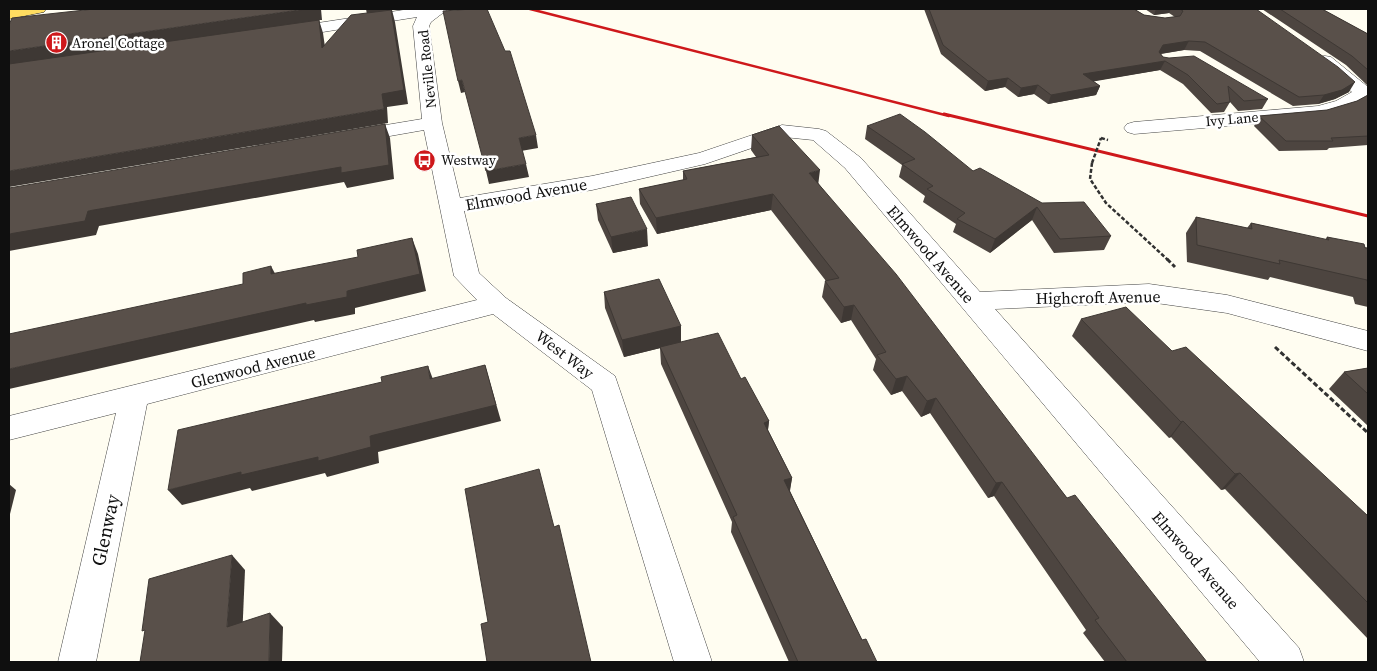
<svg xmlns="http://www.w3.org/2000/svg" width="1377" height="671" viewBox="0 0 1377 671" font-family="'Source Serif 4',serif">
  <rect width="100%" height="100%" fill="#fffdf1"/>
  <g fill="none" stroke-linecap="round" stroke-linejoin="round">
    <defs>
      <g id="minor">
        <path d="M410,9H448L431,22L429,26L442,123L460,198L592,176L699,153L782,125L819,129L826,131L861,158L980,292L1149,284L1227,295L1368,331V351L1227,313L1149,302L995,309L1299,648L1304,662H1260L845,168L813,140L784,137L705,164L592,190L464,211L479,273L506,298L615,376L712,662H674L592,390L493,314L147,404L96,662H58L116,413L9,440V416L477,300L454,276L424,130L350,143L343,141L340,137L343,133L350,131L422,119L413,26L417,17L285,38L279,37L277,33L279,29L285,28Z"/>
        <path d="M1325,56L1331,57L1368,87V98L1350,109L1320,118L1134,134L1127,132L1124,128L1127,124L1134,122L1318,106L1336,101L1352,92L1319,65L1316,61L1319,57Z"/>
      </g>
      <path id="major" d="M9,9H46L44,12L9,19Z"/>
    </defs>
    <!-- minor casing -->
    <use href="#minor" stroke="#424242" stroke-width="1"/>
    <!-- major casing -->
    <use href="#major" stroke="#202020" stroke-width="1"/>
    <!-- path-far1 -->
    <g stroke="#313131" stroke-width="2.5" stroke-dasharray="4 2" stroke-linecap="butt">
      <path d="M1101,138L1108,140"/>
      <path d="M1092,163L1090,179L1106,203L1168,260"/>
    </g>
    <!-- path -->
    <g stroke="#313131" stroke-width="3" stroke-dasharray="5 2.5" stroke-linecap="butt">
      <path d="M1167,259L1175,267"/>
      <path d="M1275,347L1368,433"/>
    </g>
    <!-- minor -->
    <use href="#minor" fill="#fff" fill-rule="evenodd"/>
    <!-- major -->
    <use href="#major" fill="#ffdd61" fill-rule="evenodd"/>
    <!-- rail-far1 -->
    <path stroke="#ce181b" stroke-width="2.5" d="M530,9L949,116"/>
    <!-- rail -->
    <path stroke="#ce181b" stroke-width="3" d="M944,114L1368,216"/>
    <!-- path-bridge -->
    <path stroke="#313131" stroke-width="2.5" stroke-dasharray="4 2" stroke-linecap="butt" d="M1092,163L1101,138"/>
  </g>
  <!-- wall -->
  <g fill="#4d4540">
    <path d="M924,9H1134L1144,15L1165,18L1175,17L1169,13L1154,15L1145,9H1256L1349,92L1335,99L1318,104L1293,106L1200,51L1184,50L1161,54L1163,57L1268,99L1262,109L1238,111L1230,102L1224,112L1211,113L1183,84L1160,70L1093,81L1100,86L1096,95L1048,104L1034,94L1018,97L1005,87L985,91L941,54Z"/>
    <path d="M1262,9H1322L1368,34V86L1346,65Z"/>
    <path d="M1368,95V145L1329,148L1327,150L1279,151L1254,126L1259,116L1327,110L1357,101Z"/>
    <path d="M867,126L973,171L1111,236L1104,250L1054,253L1032,220L990,253L953,232L956,224L923,202L925,196L899,177L902,165L865,139Z"/>
    <path d="M752,135L818,183L1067,498L1207,662H1105L1083,633L1086,630L994,496L988,498L930,413L921,417L902,391L891,395L873,370L876,359L851,320L841,323L822,297L825,281H826L771,210L657,234L640,204L639,189L683,180V171L756,157L751,150Z"/>
    <path d="M596,204L648,246L613,253L598,220Z"/>
    <path d="M1196,217L1247,228L1251,223L1325,240L1327,237L1368,248V307L1355,304L1353,297L1270,277L1268,280L1187,262L1186,233Z"/>
    <path d="M604,292L681,326V342L741,379L769,421L768,430L792,478L790,491L862,640L877,662H789L731,532L732,522L661,364L660,348L624,357L605,308Z"/>
    <path d="M1081,319L1172,351L1368,516V639L1225,489L1221,490L1171,437L1169,438L1072,336Z"/>
    <path d="M1368,368V426L1329,389L1344,372Z"/>
  </g>
  <!-- shaded-wall -->
  <g fill="#3e3834">
    <path d="M306,9H321L322,20H319L323,33L327,61L9,65V51Z"/>
    <path d="M366,9H393L392,10L395,22L408,104L387,107L388,123L9,187V171L384,109Z"/>
    <path d="M1156,9H1171L1169,13L1154,15Z"/>
    <path d="M1189,41L1184,50L1159,54V52L1163,45Z"/>
    <path d="M1165,61L1160,70L1079,84L1083,74Z"/>
    <path d="M1008,78L1005,87L985,91L988,81Z"/>
    <path d="M462,80L465,92L461,93L458,81Z"/>
    <path d="M1355,82L1349,92L1335,99L1318,104L1324,95Z"/>
    <path d="M1038,85L1034,94L1018,97L1021,88Z"/>
    <path d="M1100,86L1096,95L1048,104L1051,95Z"/>
    <path d="M385,124L390,138L394,179L347,188L344,182L99,226L96,235L9,251V234Z"/>
    <path d="M536,135L538,148L521,151L519,138Z"/>
    <path d="M526,164L529,177L489,184L486,171Z"/>
    <path d="M820,170L818,186L809,173Z"/>
    <path d="M773,194L771,210L657,234L656,218Z"/>
    <path d="M1037,207L1032,220L990,253L995,239Z"/>
    <path d="M647,229L648,246L613,253L611,237Z"/>
    <path d="M412,238L418,254L426,291L355,308V314L315,322L314,320L9,389V369L347,291Z"/>
    <path d="M271,266L280,283L271,274Z"/>
    <path d="M854,305L851,320L841,323L844,307Z"/>
    <path d="M681,326V343L624,357L622,340Z"/>
    <path d="M485,365L501,421L378,452L379,463L327,477L325,473L252,491L250,488L182,505L168,490L370,436Z"/>
    <path d="M428,366L434,382L430,379Z"/>
    <path d="M907,376L902,391L891,395L896,379Z"/>
    <path d="M936,398L930,413L921,417L927,401Z"/>
    <path d="M769,421L767,437L764,423Z"/>
    <path d="M1183,421L1171,437L1169,438L1181,422Z"/>
    <path d="M1240,473L1225,489L1221,490L1235,474Z"/>
    <path d="M792,478L789,494L784,480Z"/>
    <path d="M1002,482L994,496L988,498L996,483Z"/>
    <path d="M9,484L16,490L9,518Z"/>
    <path d="M232,555L245,570L242,640L227,627Z"/>
    <path d="M270,613L283,627L282,662H269Z"/>
  </g>
  <!-- building -->
  <g fill="#59504a" stroke="#3e3834">
    <path d="M94,9H306L9,51V25L12,18Z"/>
    <path d="M472,9H487L505,51H510L536,135L519,138L526,164L486,171L462,80L458,81L443,11Z"/>
    <path d="M929,9H1134L1144,15L1165,18L1180,16L1183,11L1180,9H1256L1338,67L1355,82L1342,90L1324,95L1299,97L1205,42L1189,41L1163,45L1159,52L1163,57L1169,58L1194,56L1268,99L1244,101L1228,86L1230,102L1217,104L1188,75L1165,61L1083,74L1100,86L1051,95L1038,85L1021,88L1008,78L988,81L943,45Z"/>
    <path d="M1280,9H1322L1368,34V70L1352,56Z"/>
    <path d="M391,10L404,90L382,94L384,109L9,171V64L319,20L322,48L351,15Z"/>
    <path d="M1368,95V136L1331,138L1333,141H1286L1259,116L1327,110L1357,101Z"/>
    <path d="M900,114L925,132L973,171L980,168L1042,203L1084,202L1111,236L1060,239L1037,207L995,239L957,219L965,213L927,189L933,186L902,164L915,159L867,126Z"/>
    <path d="M385,124L389,165L341,173V167L88,211L85,221L9,234V188Z"/>
    <path d="M779,126L820,170L809,173L896,274L1067,498L1075,495L1207,662H1127L1095,620L1099,618L1002,482L996,483L936,398L927,401L907,376L896,379L877,355L886,352L854,305L844,307L825,281L839,278L773,194L656,218L639,189L687,179L683,171L769,155L752,135Z"/>
    <path d="M631,197L647,229L611,237L596,204Z"/>
    <path d="M1196,217L1252,229L1251,223L1329,240L1327,237L1364,244L1365,248H1368V284L1367,280L1279,260L1280,264L1197,245Z"/>
    <path d="M412,238L420,274L347,291V297L306,305V303L9,369V334L243,284V273L271,266V274L358,257L357,250Z"/>
    <path d="M659,279L681,326L622,340L604,292Z"/>
    <path d="M1126,307L1172,351L1186,347L1368,516V603L1240,473L1235,474L1183,421L1181,422L1081,319Z"/>
    <path d="M718,333L741,379L745,377L769,421L764,423L792,478L784,480L862,640L866,639L877,662H798L733,517L737,515L660,347Z"/>
    <path d="M485,365L496,405L370,436L371,447L318,461V457L241,475V472L168,490L178,430L382,382L381,377L428,366L430,379Z"/>
    <path d="M1368,368V394L1344,372Z"/>
    <path d="M539,469L554,527L559,525L591,662H487L481,624L488,622L465,489Z"/>
    <path d="M232,555L227,627L270,613L269,662H140L145,630L142,631L149,579Z"/>
  </g>
  <!-- icons -->
  <defs>
    <symbol id="building-disc" viewBox="-11 -11 22 22"><circle r="9.5" fill="#ce181b" stroke="#fff"/><path d="M-4-6H4V6H1V3H-1V6H-4ZM-2.5-4.3h1.7v1.8h-1.7ZM.8-4.3h1.7v1.8H.8ZM-2.5-1h1.7V.8h-1.7ZM.8-1h1.7V.8H.8Z" fill="#fff"/></symbol>
    <symbol id="bus-disc" viewBox="-11 -11 22 22"><circle r="9.5" fill="#ce181b" stroke="#fff"/><path d="M-5-6H5V4H4V6H2V4H-2V6H-4V4H-5ZM-3.5-4V0h7V-4ZM-3.5 1.2v1.5H-2V1.2ZM2 1.2v1.5H3.5V1.2Z" fill="#fff"/></symbol>
  </defs>
  <g fill-rule="evenodd">
    <use href="#building-disc" x="44" y="30" width="25" height="25"/>
    <use href="#bus-disc" x="412" y="148" width="25" height="25"/>
  </g>
  <g text-anchor="middle" dominant-baseline="central" stroke-width="5" stroke-linejoin="round" paint-order="stroke">
    <!-- far-poi labels -->
    <g font-size="14" fill="#0f0f0f" stroke="#fff" text-anchor="start">
      <text x="72" y="43">Aronel Cottage</text>
      <text x="441" y="160">Westway</text>
    </g>
    <!-- far-street labels -->
    <g font-size="14" fill="#0f0f0f" stroke="#fff">
      <text transform="translate(427 69) rotate(-96)">Neville Road</text>
      <text transform="translate(1232 119) rotate(-5)">Ivy Lane</text>
    </g>
    <!-- street labels -->
    <g font-size="16" fill="#0f0f0f" stroke="#fff">
      <text transform="translate(526 194) rotate(-10)">Elmwood Avenue</text>
      <text transform="translate(931 254) rotate(49)">Elmwood Avenue</text>
      <text transform="translate(1098 297) rotate(-1)">Highcroft Avenue</text>
      <text transform="translate(565 354) rotate(37)">West Way</text>
      <text transform="translate(253 367) rotate(-14)">Glenwood Avenue</text>
      <text transform="translate(1196 560) rotate(49)">Elmwood Avenue</text>
    </g>
    <!-- near-street labels -->
    <g font-size="19" fill="#0f0f0f" stroke="#fff">
      <text transform="translate(105 530) rotate(-78)">Glenway</text>
    </g>
  </g>
  <!-- border -->
  <rect width="1377" height="671" fill="none" stroke="#0f0f0f" stroke-width="20"/>
</svg>
